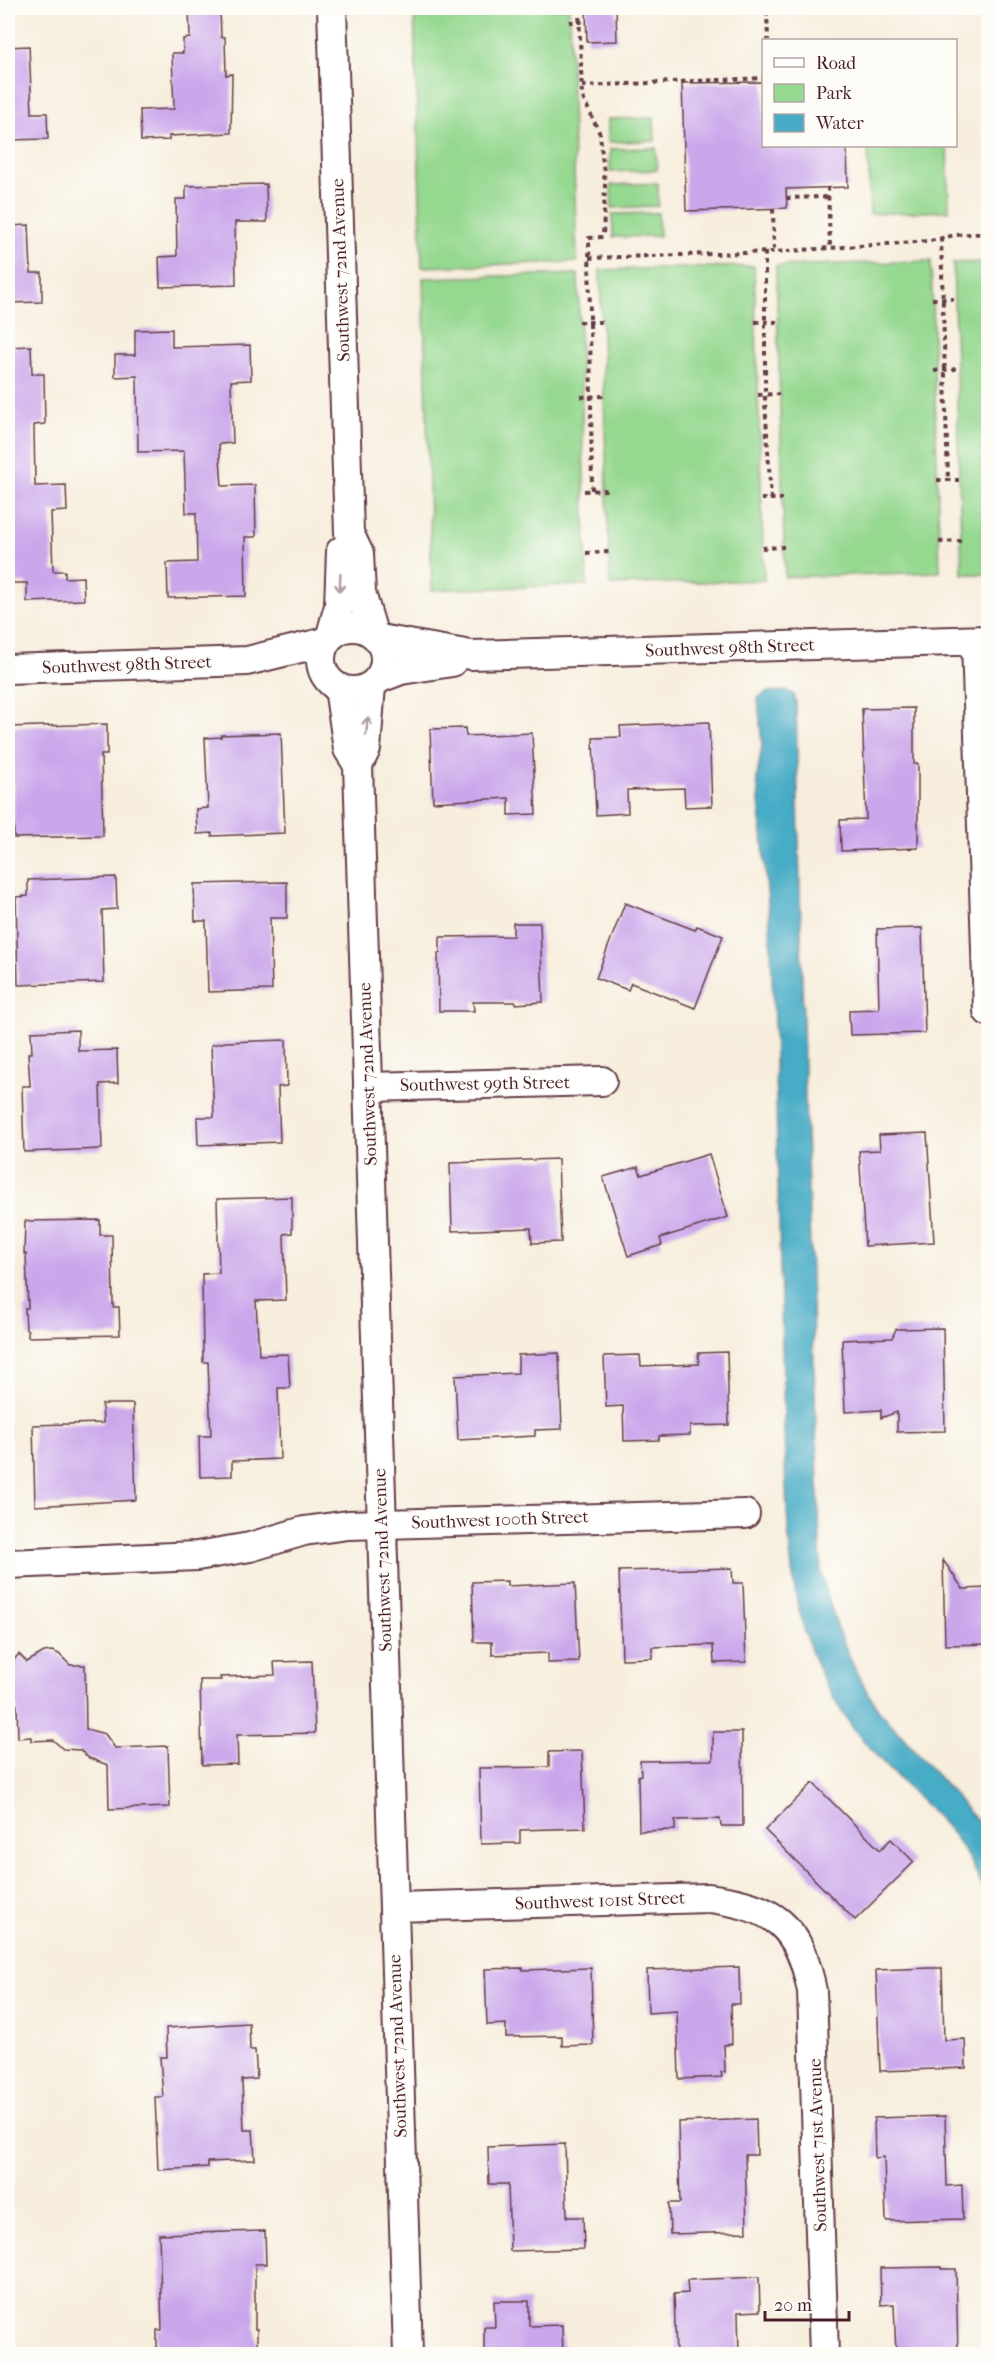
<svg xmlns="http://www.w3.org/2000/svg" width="996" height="2362" viewBox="0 0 996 2362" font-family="'IM FELL French Canon',serif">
  <rect width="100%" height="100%" fill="#fdfcf7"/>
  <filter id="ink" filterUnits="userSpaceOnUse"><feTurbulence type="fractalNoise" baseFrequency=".0167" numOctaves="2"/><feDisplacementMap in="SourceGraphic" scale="12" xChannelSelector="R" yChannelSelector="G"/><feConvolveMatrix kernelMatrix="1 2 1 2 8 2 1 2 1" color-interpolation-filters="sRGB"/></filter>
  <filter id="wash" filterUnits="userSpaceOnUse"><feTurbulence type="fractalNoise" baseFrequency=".008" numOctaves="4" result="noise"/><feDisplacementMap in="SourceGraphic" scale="24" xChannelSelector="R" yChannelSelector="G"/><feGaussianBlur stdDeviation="1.35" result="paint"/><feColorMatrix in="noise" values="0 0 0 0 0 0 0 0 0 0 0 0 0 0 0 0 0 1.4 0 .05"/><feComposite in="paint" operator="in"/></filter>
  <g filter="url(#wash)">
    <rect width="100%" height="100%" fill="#f7eedd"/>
    <!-- green -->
    <g fill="#95d890" stroke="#707c5e" stroke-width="1.5">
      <path d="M414,8H569L577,262L422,267Z"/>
      <path d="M654,118L655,141L608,142V119Z"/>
      <path d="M868,146H947L949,211L870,214Z"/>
      <path d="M656,148L657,170L610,172V149Z"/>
      <path d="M658,183V206L612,208L611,185Z"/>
      <path d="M658,213L659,236L613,237L612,214Z"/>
      <path d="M931,261L940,572L785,577L776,266Z"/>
      <path d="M988,262V574H962L953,263Z"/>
      <path d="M754,266L764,580L610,585L600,270Z"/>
      <path d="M578,274L587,585L432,590L423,278Z"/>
    </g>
    <!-- water -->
    <path fill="#46acc6" stroke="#486678" stroke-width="1.5" d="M788,691L794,695L796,703L804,1067L821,1572C834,1622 849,1666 878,1709L988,1833V1899C978,1877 968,1854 953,1835C923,1798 882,1767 853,1728C791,1644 789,1564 785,1464L774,1024L770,926L757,777L762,745L758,698L767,692Z"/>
    <g id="blocks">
      <!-- building -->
      <g fill="#caa7eb">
        <path d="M220,8L221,37H225L226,75L232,74L231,133L169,136V140L141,141L140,110L174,109L172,53H183V39L190,38L189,9Z"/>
        <path d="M586,8H616L617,41L587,42Z"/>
        <path d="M29,46L32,113H47L48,139L8,140V47Z"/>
        <path d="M764,82V146H847L848,187L786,189L787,208L686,211L682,83Z"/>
        <path d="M266,184L267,222H235L236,285L160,287L159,257L177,256L176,199H186V186Z"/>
        <path d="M29,225L31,273H42V302L8,303V226Z"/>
        <path d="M172,329V347L250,345L251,380L231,381L233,443L219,444L222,486L255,485L256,537H245L246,596L168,598L167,563L197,562L196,513H186L184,451L138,452L137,376L115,377V355H135V330Z"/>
        <path d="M31,346L32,374H44L45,424L34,425L35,486L66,485L67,511L51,512L53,571H65V578L83,577L84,600L27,602V583H8V347Z"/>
        <path d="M914,708V764H918V848L841,851L840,820L866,819L862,709Z"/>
        <path d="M709,722L712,806L685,807L684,788L627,790L628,813L596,815L593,738L621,737L620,726Z"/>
        <path d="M107,724V755H101L103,836L14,838L13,764L9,765L8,727Z"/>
        <path d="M465,728L466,736L532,733L536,814L509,815V798L433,802L430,729Z"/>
        <path d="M281,733L285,833L212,836V833L197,834L196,809L208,808L205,738L221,737V735Z"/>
        <path d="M116,877L117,909L102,910L104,982L18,985L16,897L28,896V880Z"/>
        <path d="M287,882V918H270L272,990L208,992L206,921H195L194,884Z"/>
        <path d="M625,903L695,930L697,926L723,936L695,1008L631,983L628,990L596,978Z"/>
        <path d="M513,923H540L543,1002L516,1004V1002H473L474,1011H439L438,953H440V937L513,936Z"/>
        <path d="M922,928L925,1033L850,1035L849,1010L879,1009L877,929Z"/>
        <path d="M78,1030V1051L117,1050L118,1083L100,1084L102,1149L24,1152L22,1086H30L28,1053H32L31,1032Z"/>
        <path d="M286,1040L287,1086L278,1087L280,1142L198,1145L197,1117H214L211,1045L226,1042Z"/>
        <path d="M927,1133L934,1242L865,1246L859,1151L880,1150L879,1135Z"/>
        <path d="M709,1154L728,1217L660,1238L662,1245L628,1256L603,1177L638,1167L641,1175Z"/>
        <path d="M558,1159L561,1242L532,1243L531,1228L452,1231L450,1163Z"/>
        <path d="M292,1197V1233L284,1234L286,1300L256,1301L259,1355L288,1354L290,1388H278L280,1459L232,1461V1476L200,1477L199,1436H211L208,1362H203L202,1274L219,1273L217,1199Z"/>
        <path d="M100,1220V1235H112L113,1307H119L120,1335L28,1337V1330H26L25,1308H28L26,1254H24L25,1221Z"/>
        <path d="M943,1328L945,1431L897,1432V1412L881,1418V1410L845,1412L842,1340L892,1338L896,1329Z"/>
        <path d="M727,1352L729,1425L690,1426V1435L659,1436V1440L624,1441L623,1406L606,1407L604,1356L640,1355L641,1366L699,1364L698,1353Z"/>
        <path d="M559,1353L562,1429L535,1430V1436L458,1440L455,1376L518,1373V1355Z"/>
        <path d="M102,1404H133L136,1500L35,1506L33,1425L103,1423Z"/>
        <path d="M943,1560L963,1589L988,1588V1644L945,1645Z"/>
        <path d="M732,1568L733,1583H743L746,1662L714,1663L713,1645L652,1647V1658L622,1659L619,1571Z"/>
        <path d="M507,1581V1586L575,1583L579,1662L548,1663V1653L492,1655V1642H474L472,1582Z"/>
        <path d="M52,1651L59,1654L70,1665H85L86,1729L105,1734L115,1748L168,1746L170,1807L109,1809L108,1765L89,1758L80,1750L63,1749L53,1740L31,1741V1737L18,1738L17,1705H12V1694L8,1689V1666L19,1654L27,1662L44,1652Z"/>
        <path d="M312,1661L315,1733L237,1735L238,1764L202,1765L200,1680H221L220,1677L275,1675L274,1662Z"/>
        <path d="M713,1732H742L743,1826H721L720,1819L675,1820V1830L639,1831L638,1776L641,1775L640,1761L713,1760Z"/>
        <path d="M582,1751L585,1828L520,1830V1843L481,1844L479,1768L549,1767V1752Z"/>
        <path d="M813,1783L880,1850L891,1839L914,1862L855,1920L765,1830Z"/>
        <path d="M739,1967L740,2004H731L732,2044L724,2045L725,2072H721L722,2077L679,2079L677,2011L648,2013L647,1970Z"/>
        <path d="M523,1968V1970L591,1968L593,2045L562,2046V2036L506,2037V2024L487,2025L485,1969Z"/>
        <path d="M930,1968H942L944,2040L965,2039L966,2068L880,2071L876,1970Z"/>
        <path d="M249,2023L250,2050H255L257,2079L242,2080L244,2130H253L255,2160L208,2162V2167L158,2170L155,2097H163L160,2057H167L166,2028Z"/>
        <path d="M945,2116L947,2186L962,2185L963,2219L886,2221L884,2157L875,2158L874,2118Z"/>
        <path d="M756,2119L757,2155H745L747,2232L670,2234L669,2203H680L678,2122Z"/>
        <path d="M565,2144L567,2217H583L584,2249L510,2251L508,2184H489L488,2147Z"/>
        <path d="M265,2231L266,2264H255V2329H257V2355H157V2330H162L159,2234Z"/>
        <path d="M942,2267V2269H956L958,2355H896L894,2304L881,2305L880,2268Z"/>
        <path d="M759,2277L760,2311L738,2312L739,2355H676L674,2294L688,2293L687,2280Z"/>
        <path d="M494,2301H529V2326L562,2325L563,2355H484V2327H495Z"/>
      </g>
    </g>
  </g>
  <g filter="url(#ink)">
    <use href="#blocks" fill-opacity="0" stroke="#643e46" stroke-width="1.5"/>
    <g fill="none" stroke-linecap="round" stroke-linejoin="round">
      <defs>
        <g id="minor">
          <path d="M332,8L349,533L359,554L361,593L373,633"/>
          <circle cx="353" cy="659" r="32"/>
          <path d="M331,635L339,606L341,551"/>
          <path d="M380,639L471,655L988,640"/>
          <path d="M976,641L988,1011"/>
          <path d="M8,669L247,661L325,642"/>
          <path d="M380,678L401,670L452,662"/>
          <path d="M371,686L366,749L358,765L408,2354"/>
          <path d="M339,688L348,749L358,765"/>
          <path d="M368,1087L602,1081"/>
          <path d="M8,1564L197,1556L250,1547L304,1531L348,1525L745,1514"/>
          <path d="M394,1907L709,1898C774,1907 799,1924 812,1991L824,2354"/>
        </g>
      </defs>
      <!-- minor casing -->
      <use href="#minor" stroke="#643e46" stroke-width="32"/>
      <!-- path -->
      <g stroke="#643e46" stroke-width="4" stroke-dasharray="4.5 4.5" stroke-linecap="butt">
        <path d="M579,8L582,96L600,134L605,185L603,237L589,238L592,490"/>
        <path d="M767,11L768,40"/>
        <path d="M569,22H586"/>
        <path d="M582,86L764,78"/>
        <path d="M828,187L830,247"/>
        <path d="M786,198L828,197"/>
        <path d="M773,209L774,252"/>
        <path d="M941,238L948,480"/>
        <path d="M765,252V401L771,499"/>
        <path d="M589,258L774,252L930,241L955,235L988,233"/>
        <path d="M932,299H954"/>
        <path d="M579,322H602"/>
        <path d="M755,322H777"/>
        <path d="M934,371L956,369"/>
        <path d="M758,395L779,394"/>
        <path d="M581,397L604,396"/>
        <path d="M937,480H959"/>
        <path d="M584,491L607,490"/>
        <path d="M761,499H782"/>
        <path d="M939,542L961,541"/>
        <path d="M762,548L784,547"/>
        <path d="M586,553L609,552"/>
      </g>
      <!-- minor -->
      <use href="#minor" stroke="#fff" stroke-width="28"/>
    </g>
    <!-- one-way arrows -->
    <defs><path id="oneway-shaft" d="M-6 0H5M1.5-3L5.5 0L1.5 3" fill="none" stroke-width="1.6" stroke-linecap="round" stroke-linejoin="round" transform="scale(1.5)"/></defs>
    <g stroke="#ae9aa0">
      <use href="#oneway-shaft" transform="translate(340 583) rotate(92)"/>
      <use href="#oneway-shaft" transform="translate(367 726) rotate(-85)"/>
    </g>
  </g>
  <g text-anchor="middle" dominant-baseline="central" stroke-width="4.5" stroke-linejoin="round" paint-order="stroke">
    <!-- street labels -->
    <g font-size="18" fill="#4a1f2b" stroke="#fdfcf7">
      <text transform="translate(341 270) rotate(-92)">Southwest 72nd Avenue</text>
      <text transform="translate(730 648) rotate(-2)">Southwest 98th Street</text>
      <text transform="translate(127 665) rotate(-2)">Southwest 98th Street</text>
      <text transform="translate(368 1074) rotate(-92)">Southwest 72nd Avenue</text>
      <text transform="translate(485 1084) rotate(-1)">Southwest 99th Street</text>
      <text transform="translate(500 1520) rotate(-2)">Southwest 100th Street</text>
      <text transform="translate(383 1560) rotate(-92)">Southwest 72nd Avenue</text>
      <text transform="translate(600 1901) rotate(-2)">Southwest 101st Street</text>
      <text transform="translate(398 2046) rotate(-92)">Southwest 72nd Avenue</text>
      <text transform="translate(818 2145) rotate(-92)">Southwest 71st Avenue</text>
    </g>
  </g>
  <!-- margin -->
  <rect width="996" height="2362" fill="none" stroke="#fdfcf7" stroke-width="30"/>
  <!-- legend -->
  <rect x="762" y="39" width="195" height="108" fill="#fdfcf7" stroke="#b5a4a5" stroke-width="1.5"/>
  <rect x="774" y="58" width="30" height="9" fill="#ffffff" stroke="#b5a4a5" stroke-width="1.5"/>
  <text x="816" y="69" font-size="18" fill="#4a1f2b">Road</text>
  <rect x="774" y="84" width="30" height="18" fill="#95d890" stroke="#b5a4a5" stroke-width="1.5"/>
  <text x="816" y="99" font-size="18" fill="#4a1f2b">Park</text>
  <rect x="774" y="114" width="30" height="18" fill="#46acc6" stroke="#b5a4a5" stroke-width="1.5"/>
  <text x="816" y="129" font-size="18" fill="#4a1f2b">Water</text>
  <!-- scale -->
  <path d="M765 2311v9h84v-9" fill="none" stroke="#4a1f2b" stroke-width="3"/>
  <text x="774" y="2311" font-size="18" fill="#4a1f2b" stroke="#fdfcf7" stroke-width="4.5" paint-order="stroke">20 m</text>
</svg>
